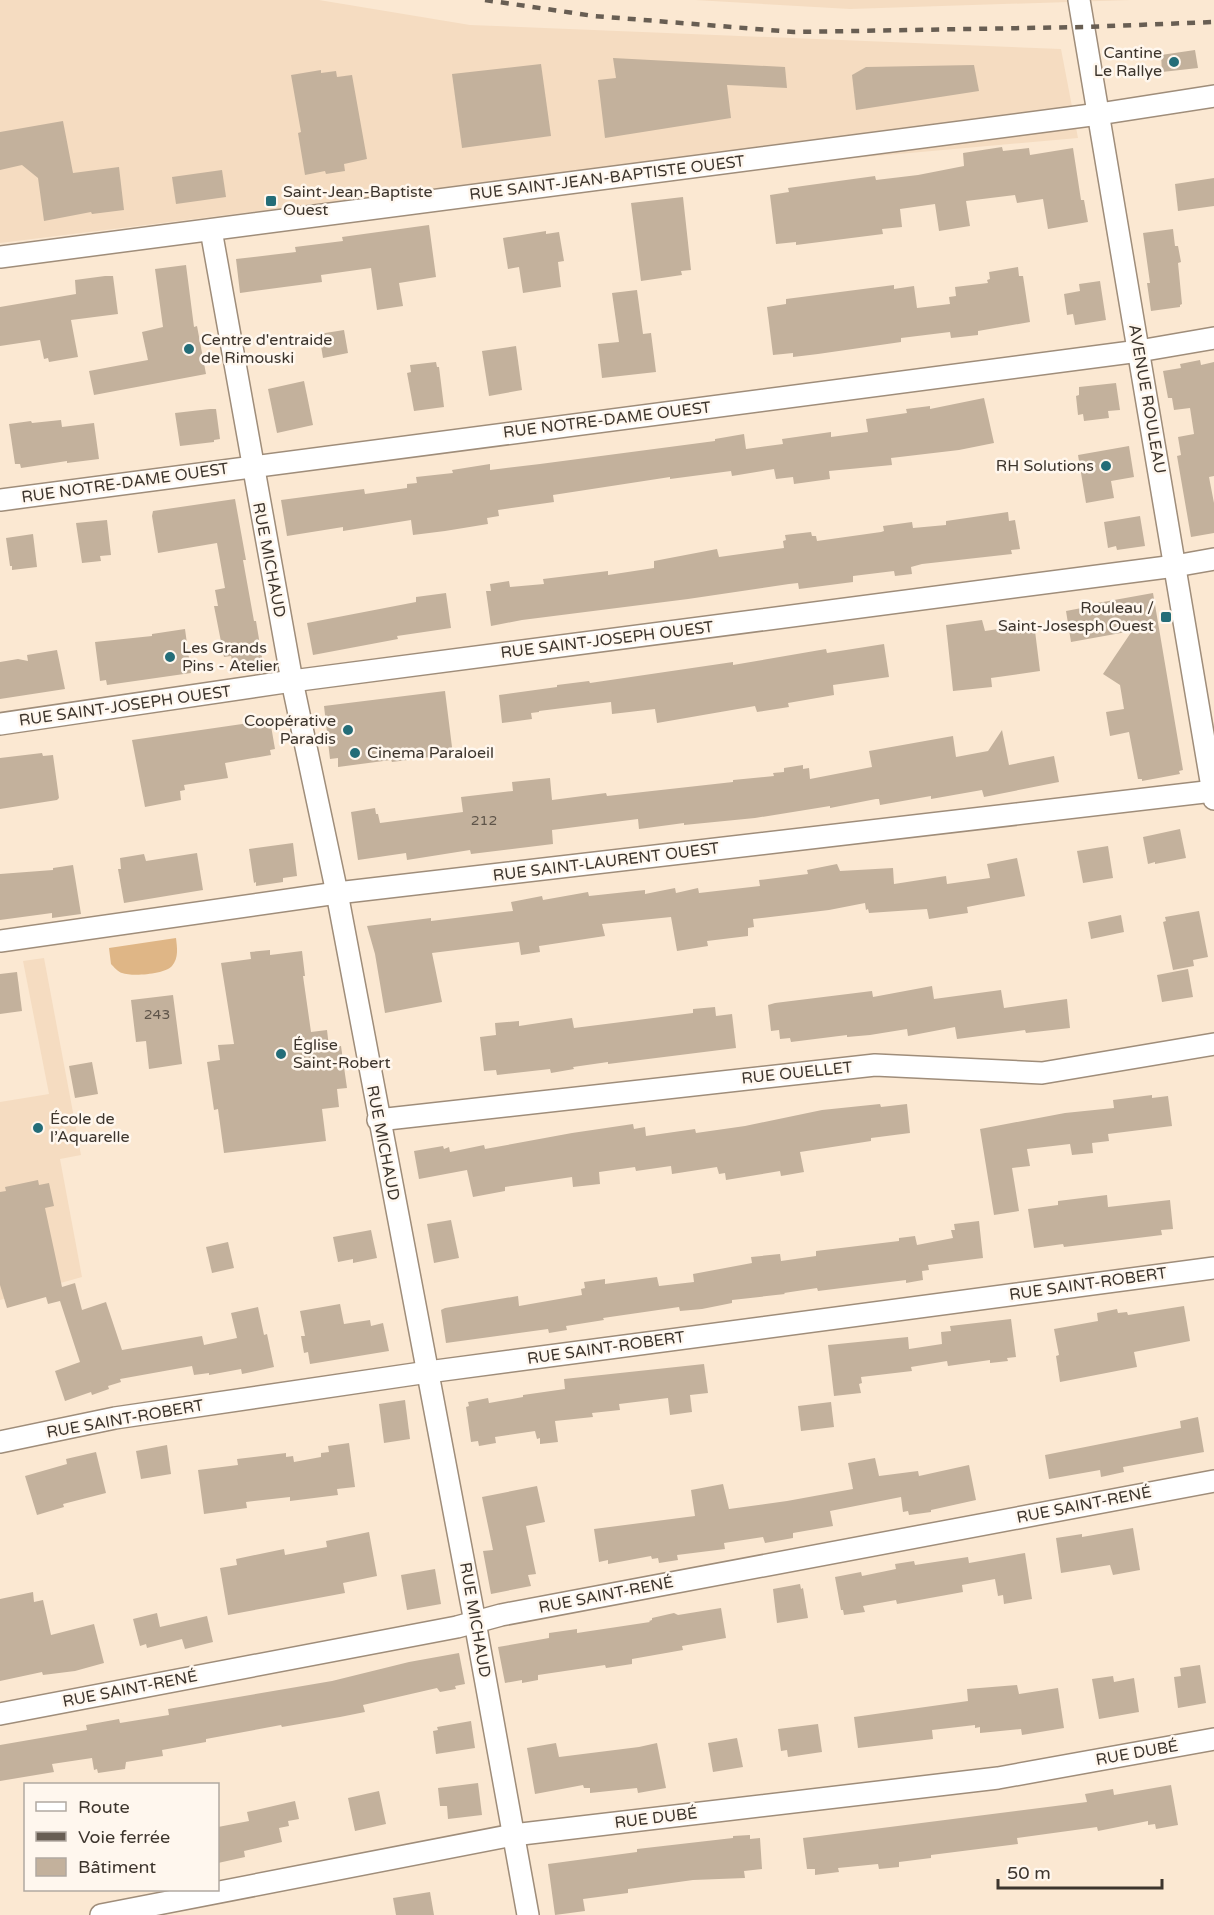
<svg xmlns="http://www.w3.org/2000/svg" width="1214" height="1915" viewBox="0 0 1214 1915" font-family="'Varela Round',sans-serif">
  <rect width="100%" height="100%" fill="#fbe8d2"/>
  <!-- built -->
  <g fill="#f5dcc1">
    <path d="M0,0H319L470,25L1061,49L1078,138L251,212L0,243Z"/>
    <path d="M695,0H1131L850,9Z"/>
    <path d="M44,958L81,1155L60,1159L82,1277L0,1300V1102L49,1094L23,961Z"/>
  </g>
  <!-- green -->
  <path fill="#dfb686" d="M176,938C177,947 179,958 172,966C165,974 133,977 122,973C118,972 114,967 111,964L109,948Z"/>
  <!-- building -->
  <g fill="#c3b19c">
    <path d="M1195,50L1198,68L1162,72L1161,55Z"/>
    <path d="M613,58L785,67L787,88L727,85L731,118L605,138L598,80L616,78Z"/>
    <path d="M541,64L551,136L462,148L452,74Z"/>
    <path d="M974,65L979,91L856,110L852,75L866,67Z"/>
    <path d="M321,70V73L336,71L337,77L352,75L367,159L344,164L345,171L326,174L325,171L305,175L298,133L301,132L291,75Z"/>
    <path d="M63,121L73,173L119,167L124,210L92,214L91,212L44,221L38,178L22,165L0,170V132Z"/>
    <path d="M1002,147L1003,151L1029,148L1030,155L1073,148L1081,200H1084L1088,222L1048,229L1043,199L1017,203L1015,195L966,201L970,226L939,231L935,204L900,209L902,227L882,229L883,234L796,245V242L776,244L770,195L789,192L788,188L875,176L876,180L918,175L964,166L963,153Z"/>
    <path d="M222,170L226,197L176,204L172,177Z"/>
    <path d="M1214,178V206L1178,211L1175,184Z"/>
    <path d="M683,197L691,270L681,271L682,275L641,281L631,203Z"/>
    <path d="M429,225L436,277L399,283L403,306L377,310L371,268L321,275L322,282L240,293L236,259L296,252L295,247L343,241L342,237Z"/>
    <path d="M1173,229L1175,246H1178L1181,262L1178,263L1182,304L1180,305V307L1151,311L1147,283H1150L1143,233Z"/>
    <path d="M546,231V234L559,232L564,261L558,262L561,287L523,293L519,267L508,269L503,238Z"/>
    <path d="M186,265L194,327L197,326L206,374L94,395L89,371L148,360L142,332L163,327L155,269Z"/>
    <path d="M1018,267L1019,276H1023L1030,322L978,331V335L951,338L950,332L901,338V342L818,354L793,357V353L773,355L767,307L786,304V299L894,285V289L914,286L917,308L950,304L949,297L956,296L955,287L988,283L987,280L990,279L989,272Z"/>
    <path d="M105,276H113L118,314L71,320L78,357L49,362L48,358L44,359L40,340L0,346V307L76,294L75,280Z"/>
    <path d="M1100,281L1106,320L1075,325L1073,314L1067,315L1064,294L1080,291L1079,284Z"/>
    <path d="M637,290L643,334L651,333L656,372L602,378L598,344L619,342L612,293Z"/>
    <path d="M344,330L348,353L323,358L319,334Z"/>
    <path d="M516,346L522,390L489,396L482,351Z"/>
    <path d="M1200,360L1201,365L1214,362V476L1209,477L1214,503V533L1191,537L1177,456L1181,455L1178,437L1194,434L1190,408L1174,410L1172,398H1168L1163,371L1181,368L1180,364Z"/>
    <path d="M436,362L437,367H439L444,407L414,411L407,373L411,372L410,365Z"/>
    <path d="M304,381L313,425L277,433L268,389Z"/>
    <path d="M1116,383L1120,410L1108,411L1109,418L1084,421L1083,414L1078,415L1076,396L1079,395V387Z"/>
    <path d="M984,398L994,443L959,450L891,458L892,465L829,471L830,479L794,484L793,477L776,479L774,469L732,476L731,471L670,479V477L553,495L554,502L498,510L499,516L487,518L488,524L445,531L413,535L411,520L343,531V527L287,536L281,500L364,489L365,494L407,488V484L417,483L416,477L453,473L452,470L490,464V470L540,464L715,441V439L744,434L746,449L783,444L782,439L831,432V437L868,432L866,419L907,413L906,409L930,406V409Z"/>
    <path d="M210,409H216L220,439L214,440V442L180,446L175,413Z"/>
    <path d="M61,420L62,427L94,423L99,459L67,463V461L21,468L20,464H15L9,424L31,421L32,423Z"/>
    <path d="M1129,446L1134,477L1111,481L1114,498L1086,503L1078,455Z"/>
    <path d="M235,499L246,560H243L254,621H256L263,663L234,669L231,656L224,657L214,606H218L215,590L225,588L217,543L158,553L152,516L153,511Z"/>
    <path d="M1008,512L1009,521L1015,520L1020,549L1011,550L1012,554L922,564L911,567L912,574L895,576L894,571L853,576V582L799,589L798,583L789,584L688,599L522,620L491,626L486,591H491L490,584L509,581L510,587L544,584L543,579L608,571V575L654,568V561L717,549L719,557L784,548L783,541L786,540L785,535L811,532L812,536H816L817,541L881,532L884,531L883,526L912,522L913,528L946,525V521Z"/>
    <path d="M1140,516L1145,546L1117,550L1116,546L1108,548L1104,522Z"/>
    <path d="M107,520L111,555L100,556L101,561L82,563L76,523Z"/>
    <path d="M33,534L37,567L12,570V566H10L6,538Z"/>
    <path d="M446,593L451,628L397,636L398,639L313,655L307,623L416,602V597Z"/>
    <path d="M1153,593L1183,770L1179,771L1180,774L1142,781V779H1138L1129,732L1110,736L1106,712L1124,709L1120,685L1103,674L1132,631L1071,642L1066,611L1092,606V604Z"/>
    <path d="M982,620L985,631L1024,625L1025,632L1035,631L1040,671L991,678L992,687L953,691L946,625Z"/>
    <path d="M185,629L191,673L107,685L106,680L100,681L95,642L152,636V634Z"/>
    <path d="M884,644L889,677L833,685L834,695L788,703L789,707L757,712L755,706L657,723L655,709L612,714L611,702L539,711V712L531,713L532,719L502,723L499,695L557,687V685L589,681L590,683L733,662V665L826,649L827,653Z"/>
    <path d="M57,650L65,689L0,699V662L18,659L28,661L27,655Z"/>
    <path d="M445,691L452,747L446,755L392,762L391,760L338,767V758L330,759L324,706Z"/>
    <path d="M270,720L275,749L270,750L271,755L225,763L228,778L184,785L185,790L180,791L181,800L145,807L132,740Z"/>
    <path d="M1002,730L1009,765L1054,756L1059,782L984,797L982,790L931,799V796L880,805L879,799H876L830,808V806L755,818L684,825V823L639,829L638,819L552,830L553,844L471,854L470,850L407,860L406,853L358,860L351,812L375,808L376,814H378L380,823L463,812L461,797L513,791L512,782L550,778L552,800L606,793L607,796L733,782V780L774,776L773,773L784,772V768L803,765V769L809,768L810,779L872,767L869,751L953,736L956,757L988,751Z"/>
    <path d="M42,753L43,756L53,755L59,798L57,800L0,809V758Z"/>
    <path d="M1180,829L1186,858L1155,864V862L1148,864L1143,837Z"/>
    <path d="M293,843L297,876L283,878V882L256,886V882L254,883L249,849Z"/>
    <path d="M1108,846L1113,878L1083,883L1077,851Z"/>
    <path d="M197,853L203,890L124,903L118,869H121L120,858L144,854L146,861Z"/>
    <path d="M1017,858L1025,896L967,907L968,913L948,916L929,919L927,909L869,913L868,909L866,910L865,903L829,910L753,919L754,927L748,928V936L707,941L708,946L677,951L671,917L602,924L605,936L539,946L540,952L521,955L519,942L432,953L442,1002L385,1013L375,954L367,926L431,918V921L513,911L511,902L542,896L543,900L588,892L589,896L645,890V894L675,888L676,893L698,888L699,893L760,886L759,880L808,874L807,870L837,864L840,871L893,868L894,884L946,876L947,884L990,878L987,864Z"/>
    <path d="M73,865L81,914L52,918V913L0,920V874L53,870V868Z"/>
    <path d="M1199,911L1208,957L1193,960L1194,966L1173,970L1163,922L1166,921L1165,917Z"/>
    <path d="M1121,915L1124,932L1091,939L1088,922Z"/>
    <path d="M270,950V955L302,951L305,976H303L311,1032L327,1030L329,1047L341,1046L347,1088L337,1089L339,1107L322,1109L326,1141L224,1153L218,1109L214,1110L207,1062L220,1060L218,1045L234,1044L221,963L251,959L250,952Z"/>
    <path d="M1188,969L1193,997L1162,1002L1157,975Z"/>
    <path d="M17,972L22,1011L0,1014V974Z"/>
    <path d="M932,986L934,999L1001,990L1004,1008L1067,999L1070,1028L1026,1033L1025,1030L957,1039L955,1027L908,1036L907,1029L870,1035L847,1037V1035L791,1042L790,1038L780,1039L779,1030L771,1031L768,1005L775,1003L872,991L873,997Z"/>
    <path d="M173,995L182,1064L149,1069L146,1041L136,1042L131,1000Z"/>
    <path d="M715,1007L716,1016L732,1014L736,1048L608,1064V1062L573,1067L574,1069L551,1073L550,1069L497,1075L496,1070L484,1071L480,1037L496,1035L495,1023L519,1021V1026L572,1018L574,1028L693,1013V1009Z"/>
    <path d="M92,1062L98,1094L75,1098L69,1066Z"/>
    <path d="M1152,1095V1098L1168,1096L1172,1126L1108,1134L1109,1141L1092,1143L1093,1153L1072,1155L1070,1144L1027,1149L1030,1166L1012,1168L1019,1211L994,1215L980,1129L1065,1113L1114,1108L1113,1100Z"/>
    <path d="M880,1104L881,1107L907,1104L910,1133L871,1138V1141L800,1152L804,1172L781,1176L780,1171L726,1180L725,1173L719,1174L717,1167L672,1174L671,1166L636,1171L635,1167L599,1172L600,1184L573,1187L572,1177L505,1187V1191L473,1197L467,1170L419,1179L414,1151L443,1146L444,1149L449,1147L450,1152L484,1145L485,1149L572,1133L633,1124L634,1129L645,1127L646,1136L695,1129L696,1133L745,1126L822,1110Z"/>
    <path d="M38,1180L39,1185L49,1183L54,1206L45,1208L62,1287L75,1283L82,1310L106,1302L122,1350L202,1336L204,1345L237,1338L231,1313L258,1307L264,1335L267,1334L274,1367L242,1374L241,1369L209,1375V1373L194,1375L192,1366L120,1379L121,1382L108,1386L109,1389L92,1395L91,1392L65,1401L55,1371L80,1362L60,1301L48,1304L46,1297L7,1308L0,1285V1192L6,1191L5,1187Z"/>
    <path d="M1107,1195L1108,1207L1170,1200L1173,1229L1161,1230L1162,1235L1064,1247L1063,1244L1034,1248L1028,1209L1058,1205V1201Z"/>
    <path d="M451,1220L459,1258L434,1263L427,1224Z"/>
    <path d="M979,1221L983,1258L928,1265L929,1270L922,1271L923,1280L906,1283V1280L818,1291L817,1288L784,1293L785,1294L732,1300V1303L702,1309L680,1311L679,1307L603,1318L604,1320L566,1326L567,1330L549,1333L548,1329L446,1343L441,1310L445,1308L518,1296L519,1306L582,1295L581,1289L585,1288L584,1282L605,1279V1284L657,1277L659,1286L694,1282L693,1274L752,1263L751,1257L780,1254L781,1261L816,1256V1251L899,1241V1238L915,1236L917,1245L953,1238L951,1230H955L954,1224Z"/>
    <path d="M371,1230L377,1258L353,1263V1259L338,1262L333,1237Z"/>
    <path d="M228,1242L234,1268L212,1273L206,1247Z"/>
    <path d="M340,1304L344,1324L370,1320L371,1326L383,1323L389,1351L310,1364L308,1352L304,1353L301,1336H305L300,1311Z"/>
    <path d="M1184,1306L1190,1341L1134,1352L1137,1367L1060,1382L1056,1356L1059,1355L1054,1329L1098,1321L1097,1313L1117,1309L1118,1313L1127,1312L1128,1315Z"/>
    <path d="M1011,1319L1016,1357L1007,1358L1008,1361L990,1363V1360L948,1366L947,1361L911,1367L912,1371L861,1377L862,1383L859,1384L861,1393L834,1396L828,1345L908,1337L909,1349L942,1344L941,1332L951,1331L950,1326Z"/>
    <path d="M704,1364L708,1393L690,1395L692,1412L670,1415L668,1398L619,1404L620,1410L592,1413L593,1417L555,1421L558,1442L540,1444V1438L537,1439L535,1431L495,1437L496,1443L479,1446L478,1441L471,1442L466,1407L469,1406L468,1402L488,1398L489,1403L523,1397V1395L565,1389L564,1379Z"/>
    <path d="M405,1400L410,1439L384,1443L379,1404Z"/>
    <path d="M831,1402L834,1427L801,1431L798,1406Z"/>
    <path d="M1198,1417L1204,1452L1123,1467L1124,1472L1101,1477L1100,1470L1049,1479L1045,1455L1181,1428L1180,1421Z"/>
    <path d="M349,1443L355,1487L337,1489L338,1495L290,1501V1497L246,1502L247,1508L204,1514L198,1470L238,1465L237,1459L286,1453V1457L293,1456L294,1462L321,1457V1453L329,1452L328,1446Z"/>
    <path d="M167,1445L171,1474L141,1479L136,1451Z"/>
    <path d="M96,1452L106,1493L63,1504L64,1507L37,1515L25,1476L67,1464L66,1459Z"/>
    <path d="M875,1458L879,1476L918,1471L919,1476L969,1465L976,1500L931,1510V1512L909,1515L908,1511L903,1512L901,1497L830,1511L833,1526L793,1533V1538L765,1543L763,1537L724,1543L725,1549L677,1555L678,1560L659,1563L658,1558L652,1559L651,1556L608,1564V1560L599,1562L594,1529L695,1516L691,1490L723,1484L729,1509L787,1501L853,1489L848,1463Z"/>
    <path d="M537,1486L545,1522L526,1526L536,1574L528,1575L531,1586L491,1594L483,1551L493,1550L482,1497Z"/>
    <path d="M1133,1528L1140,1570L1113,1575L1110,1565L1061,1573L1056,1538L1082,1534V1537Z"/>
    <path d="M369,1532L377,1576L343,1583L345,1593L228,1615L220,1568L237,1565L236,1559L284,1549L285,1555L327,1547L326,1541Z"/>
    <path d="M1025,1553L1032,1599L1004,1604L1003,1595L998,1596L995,1579L962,1585L963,1592L897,1604L896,1600L863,1606L865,1612L844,1615L843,1610H841L835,1577L861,1572L862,1576L896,1569L895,1564L914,1561L915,1565L968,1557L969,1563Z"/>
    <path d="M435,1569L441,1604L407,1610L401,1575Z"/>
    <path d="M800,1584L801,1589L803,1588L808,1618L777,1623L773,1589Z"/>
    <path d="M33,1592L34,1602L43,1600L51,1635L94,1624L104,1663L75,1671L43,1675L42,1672L0,1681V1599Z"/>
    <path d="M721,1608L726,1638L682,1646L683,1650L632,1659V1664L606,1668L605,1665L538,1675V1680L522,1683V1680L505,1683L498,1647L549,1638V1633L577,1629V1633L650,1622L649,1621L652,1620V1618L674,1613L678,1615Z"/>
    <path d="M157,1613L160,1627L207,1616L213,1642L185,1649L182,1639L147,1648L146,1644L140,1646L133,1619Z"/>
    <path d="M459,1653L465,1684L455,1686L456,1689L440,1692L437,1688L363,1705L365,1712L340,1717L282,1727L281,1725L206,1739V1742L162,1750L163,1756L126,1762L125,1769L98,1773L97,1769L94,1770L92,1758L52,1764L54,1772L0,1781V1745L87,1730L86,1725L119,1719L120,1723L169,1715L168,1709L332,1681L409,1662Z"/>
    <path d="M1200,1665L1206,1703L1178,1708L1174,1677L1181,1676L1180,1668Z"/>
    <path d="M1113,1676L1114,1682L1134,1678L1139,1712L1099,1719L1092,1679Z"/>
    <path d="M1017,1685L1019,1694L1058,1688L1064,1728L1022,1735L1021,1729L980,1733V1727L975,1728V1725L932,1730L933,1739L858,1748L854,1717L968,1701L967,1689Z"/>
    <path d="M471,1721L475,1748L436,1754L433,1731L438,1730L437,1727Z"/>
    <path d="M818,1724L822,1752L788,1757L787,1750L781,1751L778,1729Z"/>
    <path d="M737,1738L743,1767L713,1772L708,1743Z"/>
    <path d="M556,1743L559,1757L639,1747L657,1743L666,1788L638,1793L637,1788L590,1793V1788H584L583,1785L535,1794L527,1748Z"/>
    <path d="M478,1783L482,1815L448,1819L447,1806H440L438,1788Z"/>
    <path d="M1171,1785L1178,1825L1156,1829L1155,1824L1148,1825V1821L1098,1831L1097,1827L1017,1838L1018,1844L931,1855V1858L899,1862V1867L879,1869L878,1864L838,1868L839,1872L815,1875V1869H807L803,1838L1087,1802L1085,1794L1113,1789L1114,1795Z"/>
    <path d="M379,1791L386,1824L355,1831L348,1798Z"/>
    <path d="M295,1801L299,1819L288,1821L289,1826L279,1828L282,1842L244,1851L245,1857L218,1863V1827L249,1821L247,1812Z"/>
    <path d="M750,1835V1839L760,1838L762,1869L744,1871L745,1878L693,1880L628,1889V1893L583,1899L585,1911L555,1915L548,1864L637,1852V1849L733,1838V1836Z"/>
    <path d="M430,1892L434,1915H396L393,1898Z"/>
  </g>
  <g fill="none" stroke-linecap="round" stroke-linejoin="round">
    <defs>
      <g id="minor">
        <path d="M1079,0L1214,799"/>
        <path d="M211,230L292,681L337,893L475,1622L528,1915"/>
        <path d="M0,257L1099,114L1214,96"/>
        <path d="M0,500L1139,351L1214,338"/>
        <path d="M0,724L292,681L1175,566L1214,559"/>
        <path d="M0,941L337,893L1214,791"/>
        <path d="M378,1120L875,1065L1042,1073L1214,1044"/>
        <path d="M0,1442L115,1418L428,1372L1214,1268"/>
        <path d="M0,1714L457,1627L501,1615L1214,1481"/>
        <path d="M101,1915L513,1835L998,1778L1214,1739"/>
      </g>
    </defs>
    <!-- minor casing -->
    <use href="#minor" stroke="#9f8d7a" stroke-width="24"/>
    <!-- minor -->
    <use href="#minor" stroke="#fff" stroke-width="21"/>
    <!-- rail -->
    <path stroke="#685e53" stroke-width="4.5" stroke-dasharray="8 8" stroke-linecap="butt" d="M485,0L594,16L794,32L1084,27L1214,22"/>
  </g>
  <!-- markers -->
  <g fill="#246d78" stroke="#fff7ee" stroke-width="2">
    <circle cx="1174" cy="62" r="6"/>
    <rect x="265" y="195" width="12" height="12" rx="3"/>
    <circle cx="189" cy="349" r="6"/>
    <circle cx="1106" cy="466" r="6"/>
    <rect x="1160" y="611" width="12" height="12" rx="3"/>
    <circle cx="170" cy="657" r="6"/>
    <circle cx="348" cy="730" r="6"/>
    <circle cx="355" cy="753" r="6"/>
    <circle cx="281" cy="1054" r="6"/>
    <circle cx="38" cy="1128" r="6"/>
  </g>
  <g text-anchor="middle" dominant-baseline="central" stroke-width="5" stroke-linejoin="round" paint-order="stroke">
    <!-- number labels -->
    <g font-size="14" fill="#5e5449">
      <text x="484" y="820">212</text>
      <text x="157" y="1014">243</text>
    </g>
    <!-- poi labels -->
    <g font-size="16" fill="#3d352d" stroke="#fff7ee" text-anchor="start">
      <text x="1162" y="53" text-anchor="end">Cantine<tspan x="1162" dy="18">Le Rallye</tspan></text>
      <text x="283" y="192">Saint-Jean-Baptiste<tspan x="283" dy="18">Ouest</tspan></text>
      <text x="201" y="340">Centre d'entraide<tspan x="201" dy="18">de Rimouski</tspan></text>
      <text x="1094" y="466" text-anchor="end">RH Solutions</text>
      <text x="1154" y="608" text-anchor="end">Rouleau /<tspan x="1154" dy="18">Saint-Josesph Ouest</tspan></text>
      <text x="182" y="648">Les Grands<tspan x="182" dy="18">Pins - Atelier</tspan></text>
      <text x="336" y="721" text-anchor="end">Coopérative<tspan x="336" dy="18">Paradis</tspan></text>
      <text x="367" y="753">Cinema Paraloeil</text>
      <text x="293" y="1045">Église<tspan x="293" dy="18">Saint-Robert</tspan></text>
      <text x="50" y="1119">École de<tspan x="50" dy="18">l’Aquarelle</tspan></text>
    </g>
    <!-- street labels -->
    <g font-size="16" fill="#3d352d" stroke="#fff7ee">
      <text transform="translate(607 178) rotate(-7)">RUE SAINT-JEAN-BAPTISTE OUEST</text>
      <text transform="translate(1147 399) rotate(80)">AVENUE ROULEAU</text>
      <text transform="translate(607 420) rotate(-7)">RUE NOTRE-DAME OUEST</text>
      <text transform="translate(125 483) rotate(-8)">RUE NOTRE-DAME OUEST</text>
      <text transform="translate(269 560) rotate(79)">RUE MICHAUD</text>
      <text transform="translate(607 640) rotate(-7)">RUE SAINT-JOSEPH OUEST</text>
      <text transform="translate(125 706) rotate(-8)">RUE SAINT-JOSEPH OUEST</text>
      <text transform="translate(606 862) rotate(-7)">RUE SAINT-LAURENT OUEST</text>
      <text transform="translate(797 1073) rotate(-6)">RUE OUELLET</text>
      <text transform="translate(383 1143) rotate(79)">RUE MICHAUD</text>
      <text transform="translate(1088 1284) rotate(-8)">RUE SAINT-ROBERT</text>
      <text transform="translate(606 1348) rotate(-8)">RUE SAINT-ROBERT</text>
      <text transform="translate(125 1419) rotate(-10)">RUE SAINT-ROBERT</text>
      <text transform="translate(1084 1505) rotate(-11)">RUE SAINT-RENÉ</text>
      <text transform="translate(606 1595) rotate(-11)">RUE SAINT-RENÉ</text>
      <text transform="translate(475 1620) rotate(80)">RUE MICHAUD</text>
      <text transform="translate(130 1689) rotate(-11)">RUE SAINT-RENÉ</text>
      <text transform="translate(1137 1753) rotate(-10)">RUE DUBÉ</text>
      <text transform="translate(656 1818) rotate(-7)">RUE DUBÉ</text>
    </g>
  </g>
  <!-- legend -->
  <rect x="24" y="1783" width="195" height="108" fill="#fff7ee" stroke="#b1a9a1" stroke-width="1.5"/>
  <rect x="36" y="1802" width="30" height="9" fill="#ffffff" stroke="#b1a9a1" stroke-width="1.5"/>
  <text x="78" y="1813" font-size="18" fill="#3d352d">Route</text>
  <rect x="36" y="1832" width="30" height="9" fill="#685e53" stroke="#b1a9a1" stroke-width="1.5"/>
  <text x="78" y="1843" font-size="18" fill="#3d352d">Voie ferrée</text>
  <rect x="36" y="1858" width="30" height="18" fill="#c3b19c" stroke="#b1a9a1" stroke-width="1.5"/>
  <text x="78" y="1873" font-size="18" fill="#3d352d">Bâtiment</text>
  <!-- scale -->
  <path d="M998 1879v9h164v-9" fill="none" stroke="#3d352d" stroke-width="3"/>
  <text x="1007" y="1879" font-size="18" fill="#3d352d" stroke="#fff7ee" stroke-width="4.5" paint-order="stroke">50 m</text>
</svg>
